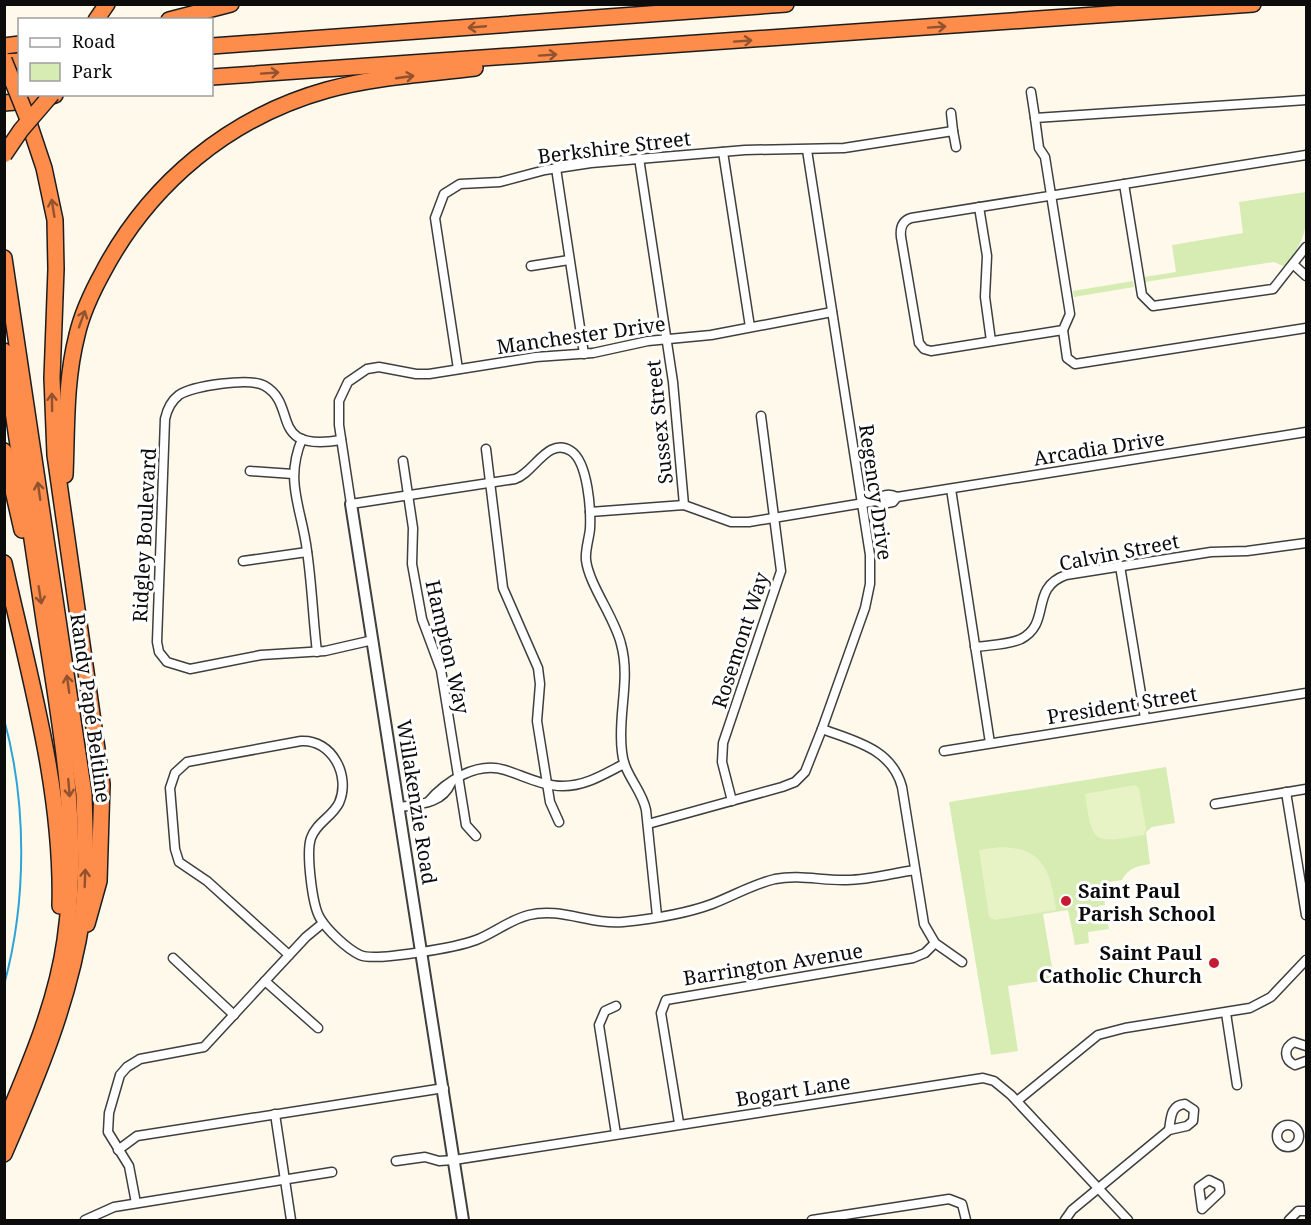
<svg xmlns="http://www.w3.org/2000/svg" width="1311" height="1225" viewBox="0 0 1311 1225" font-family="'Noto Serif',serif">
  <rect width="100%" height="100%" fill="#fff9eb"/>
  <!-- green -->
  <g fill="#d6ecb3">
    <path d="M1306,192C1307,229 1307,237 1285,267L1274,262L1145,282L1144,277L1176,272L1172,245L1243,233L1239,202Z"/>
    <path d="M1133,281L1134,287L1074,297L1073,291Z"/>
    <path d="M1166,767L1175,823L1152,827L1146,832L1150,864C1138,866 1128,868 1122,880L1109,882L1110,890L1103,891L1105,905L1098,906L1099,916L1106,915L1109,929L1088,932L1089,943L1075,945L1068,910L1043,914L1054,979L1008,986L1018,1051L991,1055L949,802Z"/>
  </g>
  <!-- pitch -->
  <g fill="#e7f2c5">
    <path d="M1135,785L1139,788L1146,829L1144,835C1094,843 1092,846 1085,794Z"/>
    <path d="M1000,847C1045,848 1050,872 1056,910L994,920L989,917L979,850Z"/>
  </g>
  <g fill="none" stroke-linecap="round" stroke-linejoin="round">
    <!-- stream -->
    <path stroke="#2ea3d6" stroke-width="2" d="M4,719C27,803 27,901 4,985"/>
    <defs>
      <g id="minor">
        <path d="M1031,92L1035,118"/>
        <path d="M1306,100L1035,118L1039,148L1045,157L1070,314L1063,330L931,351L924,349L919,343L901,237C900,228 902,221 911,218C1043,197 1175,176 1306,155"/>
        <path d="M951,113L953,131"/>
        <path d="M723,152L750,327"/>
        <path d="M639,158L673,382L684,505"/>
        <path d="M556,168L584,354"/>
        <path d="M1124,184L1142,295L1153,306L1273,289L1306,247"/>
        <path d="M979,207L987,256L985,297L991,341"/>
        <path d="M1294,265L1306,276"/>
        <path d="M531,266L569,260"/>
        <path d="M1063,330L1067,358L1075,364L1306,328"/>
        <path d="M458,369L435,218L444,194L460,184L500,182L545,170L591,163L745,150L844,148L953,131L956,147"/>
        <path d="M302,439C284,482 302,509 307,551C312,585 313,619 317,652"/>
        <path d="M341,440C267,452 299,406 265,386C250,377 192,386 179,395C171,401 167,410 165,419L157,642L159,652L167,662L190,669L261,655L325,651L373,640"/>
        <path d="M486,449L503,588L538,668L540,684L537,721L550,802L559,822"/>
        <path d="M403,461L413,528L412,564L422,619L441,670L466,825L476,836"/>
        <path d="M250,471L293,474"/>
        <path d="M951,489L990,743"/>
        <path d="M876,501L882,504L893,502L897,497"/>
        <path d="M590,512L684,505L731,522H749L876,501C882,495 889,493 897,497L1306,432"/>
        <path d="M243,561L307,552"/>
        <path d="M1120,566L1145,718"/>
        <path d="M975,647C989,645 1008,645 1021,639C1052,623 1029,588 1066,575L1211,552L1247,551L1306,543"/>
        <path d="M822,729C855,741 892,749 902,787L924,924L935,943L962,962"/>
        <path d="M944,751L1306,693"/>
        <path d="M1286,792L1306,915"/>
        <path d="M732,801L722,762L723,743L781,571L761,416"/>
        <path d="M428,802C446,781 477,761 505,770C524,776 542,786 563,786C586,786 604,774 624,764"/>
        <path d="M1215,804L1306,789"/>
        <path d="M400,807C420,804 442,804 451,783"/>
        <path d="M648,824L782,787L795,782L805,772L822,729L865,608L870,584V555L807,150"/>
        <path d="M657,916L646,810C642,789 624,775 622,752C617,716 631,680 621,644C615,618 589,585 586,560C585,550 589,539 590,529C591,510 588,462 571,451C548,436 534,473 515,479L351,504L339,425V401L348,382L367,369L379,367L416,374H429L536,357L593,353L648,341L711,335L832,312"/>
        <path d="M289,955L207,881L179,862L175,849L170,788L175,773L187,762L301,741C332,739 351,776 339,803C332,817 316,823 311,838C306,852 312,905 320,918C327,930 347,949 360,955C375,962 458,947 476,940C494,933 509,920 529,915C560,907 591,925 623,922C652,919 685,914 712,904C733,896 753,884 775,879C800,874 823,881 847,880C870,880 893,873 915,870"/>
        <path d="M173,958L234,1015"/>
        <path d="M1226,1013L1237,1085"/>
        <path d="M318,1028L265,981L306,937L323,923"/>
        <path d="M1306,1046L1294,1042C1283,1048 1284,1060 1295,1065L1306,1061"/>
        <path d="M1017,1101L1098,1035L1125,1028L1250,1008L1271,997L1306,960"/>
        <path d="M1185,1104L1194,1110L1193,1121L1187,1126L1169,1130C1171,1119 1170,1105 1185,1104Z"/>
        <path d="M275,1114L291,1220"/>
        <path d="M679,1123L661,1013L666,1000L913,958L925,953L935,943"/>
        <circle cx="1288" cy="1136" r="11"/>
        <path d="M616,1134L599,1025L605,1011L616,1006"/>
        <path d="M118,1150L137,1136L444,1088"/>
        <path d="M396,1161L425,1157L439,1161L454,1160L983,1078L994,1081L1011,1095L1128,1220"/>
        <path d="M1209,1180L1219,1185L1220,1192L1202,1209L1199,1187Z"/>
        <path d="M136,1203L129,1166L108,1132L109,1113L120,1075L127,1067L140,1059L204,1047L265,981"/>
        <path d="M85,1220L114,1207L332,1172"/>
        <path d="M812,1220L949,1199L962,1204L966,1220"/>
        <path d="M1065,1220L1072,1210L1169,1130"/>
        <path d="M1289,1220L1298,1211H1306"/>
      </g>
      <path id="tertiary" d="M351,504L463,1220"/>
      <g id="motorway">
        <path d="M96,20L107,4"/>
        <path d="M169,20L231,4"/>
        <path d="M4,46L20,44"/>
        <path d="M212,46L786,4"/>
        <path d="M4,62L20,61"/>
        <path d="M212,77L1253,4"/>
        <path d="M4,103L40,100L55,95"/>
        <path d="M27,117L44,168L55,220L56,269L52,378L55,455L102,784L99,881L87,924"/>
        <path d="M4,258L84,794C85,835 88,877 82,918C70,1000 37,1078 4,1154"/>
        <path d="M4,351C18,440 31,530 44,620C61,730 81,828 65,940C56,1004 29,1066 4,1125"/>
        <path d="M4,451L22,530"/>
        <path d="M65,475C67,428 65,382 77,335C82,313 92,292 103,272C150,183 230,117 327,90C374,77 426,74 475,68"/>
        <path d="M4,563C29,676 63,790 60,906"/>
      </g>
    </defs>
    <!-- minor casing -->
    <use href="#minor" stroke="#3f3f3f" stroke-width="11"/>
    <!-- tertiary casing -->
    <use href="#tertiary" stroke="#3f3f3f" stroke-width="14"/>
    <!-- motorway casing -->
    <use href="#motorway" stroke="#1d1d1d" stroke-width="18"/>
    <!-- minor -->
    <use href="#minor" stroke="#fff" stroke-width="8"/>
    <!-- tertiary -->
    <use href="#tertiary" stroke="#fff" stroke-width="10"/>
    <!-- motorway -->
    <use href="#motorway" stroke="#fe8c4a" stroke-width="15"/>
    <defs>
      <g id="motorway-bridge">
        <path d="M4,60L27,117"/>
        <path d="M4,155L21,130L52,94"/>
      </g>
    </defs>
    <!-- motorway-bridge casing -->
    <use href="#motorway-bridge" stroke="#1d1d1d" stroke-width="18" stroke-linecap="butt"/>
    <!-- motorway-bridge -->
    <use href="#motorway-bridge" stroke="#fe8c4a" stroke-width="15"/>
  </g>
  <!-- one-way arrows -->
  <defs><path id="oneway-shaft" d="M-6 0H5M1.5-3L5.5 0L1.5 3" fill="none" stroke-width="1.6" stroke-linecap="round" stroke-linejoin="round" transform="scale(1.5)"/></defs>
  <g stroke="#91522e">
    <use href="#oneway-shaft" transform="translate(477 27) rotate(175)"/>
    <use href="#oneway-shaft" transform="translate(937 27) rotate(-4)"/>
    <use href="#oneway-shaft" transform="translate(743 41) rotate(-4)"/>
    <use href="#oneway-shaft" transform="translate(548 55) rotate(-4)"/>
    <use href="#oneway-shaft" transform="translate(270 73) rotate(-4)"/>
    <use href="#oneway-shaft" transform="translate(405 77) rotate(-8)"/>
    <use href="#oneway-shaft" transform="translate(53 208) rotate(-99)"/>
    <use href="#oneway-shaft" transform="translate(82 319) rotate(-70)"/>
    <use href="#oneway-shaft" transform="translate(52 402) rotate(-91)"/>
    <use href="#oneway-shaft" transform="translate(39 491) rotate(-98)"/>
    <use href="#oneway-shaft" transform="translate(40 595) rotate(81)"/>
    <use href="#oneway-shaft" transform="translate(68 684) rotate(-98)"/>
    <use href="#oneway-shaft" transform="translate(69 788) rotate(85)"/>
    <use href="#oneway-shaft" transform="translate(85 878) rotate(-88)"/>
  </g>
  <!-- markers -->
  <g fill="#c51b33" stroke="#fff" stroke-width="2">
    <circle cx="1066" cy="901" r="6"/>
    <circle cx="1214" cy="963" r="6"/>
  </g>
  <g text-anchor="middle" dominant-baseline="central" stroke-width="6" stroke-linejoin="round" paint-order="stroke">
    <!-- street labels -->
    <g font-size="20" fill="#0c0c0c" stroke="#fff">
      <text transform="translate(614 147) rotate(-7)">Berkshire Street</text>
      <text transform="translate(581 335) rotate(-8)">Manchester Drive</text>
      <text transform="translate(659 422) rotate(-96)">Sussex Street</text>
      <text transform="translate(1099 448) rotate(-9)">Arcadia Drive</text>
      <text transform="translate(876 492) rotate(82)">Regency Drive</text>
      <text transform="translate(144 535) rotate(-87)">Ridgley Boulevard</text>
      <text transform="translate(1119 552) rotate(-11)">Calvin Street</text>
      <text transform="translate(740 640) rotate(-72)">Rosemont Way</text>
      <text transform="translate(448 647) rotate(77)">Hampton Way</text>
      <text transform="translate(1122 705) rotate(-9)">President Street</text>
      <text transform="translate(91 708) rotate(82)">Randy Papé Beltline</text>
      <text transform="translate(417 802) rotate(81)">Willakenzie Road</text>
      <text transform="translate(773 964) rotate(-9)">Barrington Avenue</text>
      <text transform="translate(793 1090) rotate(-9)">Bogart Lane</text>
    </g>
    <!-- poi labels -->
    <g font-size="20" font-weight="bold" fill="#0c0c0c" stroke="#fff" text-anchor="start">
      <text x="1078" y="890">Saint Paul<tspan x="1078" dy="23">Parish School</tspan></text>
      <text x="1202" y="952" text-anchor="end">Saint Paul<tspan x="1202" dy="23">Catholic Church</tspan></text>
    </g>
  </g>
  <!-- border -->
  <rect width="1311" height="1225" fill="none" stroke="#0c0c0c" stroke-width="12"/>
  <!-- legend -->
  <rect x="18" y="18" width="195" height="78" fill="#ffffff" stroke="#9e9e9e" stroke-width="1.5"/>
  <rect x="30" y="38" width="30" height="9" fill="#ffffff" stroke="#9e9e9e" stroke-width="1.5"/>
  <text x="72" y="48" font-size="18" fill="#0c0c0c">Road</text>
  <rect x="30" y="63" width="30" height="18" fill="#d6ecb3" stroke="#9e9e9e" stroke-width="1.5"/>
  <text x="72" y="78" font-size="18" fill="#0c0c0c">Park</text>
</svg>
